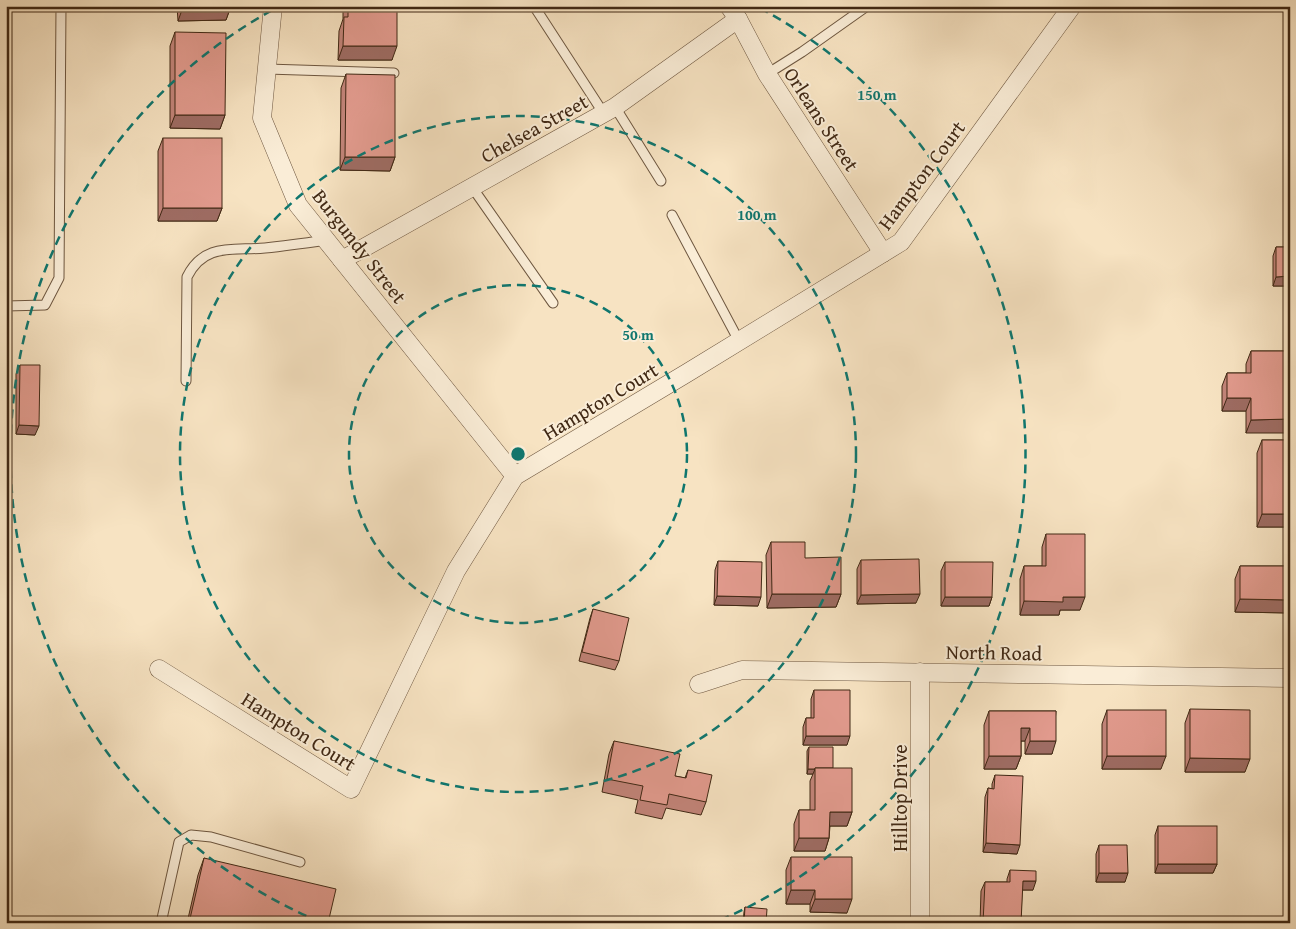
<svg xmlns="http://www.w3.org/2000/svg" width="1296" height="929" viewBox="0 0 1296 929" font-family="'Gentium Book Plus',serif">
  <rect width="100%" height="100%" fill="#f7e3c2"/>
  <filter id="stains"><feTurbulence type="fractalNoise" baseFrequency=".004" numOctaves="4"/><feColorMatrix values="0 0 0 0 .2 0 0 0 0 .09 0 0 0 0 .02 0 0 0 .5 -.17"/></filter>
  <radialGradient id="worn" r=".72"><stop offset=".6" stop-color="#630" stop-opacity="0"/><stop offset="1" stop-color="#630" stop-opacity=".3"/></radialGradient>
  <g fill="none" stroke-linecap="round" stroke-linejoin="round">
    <defs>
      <g id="service">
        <path d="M534,6L604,114"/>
        <path d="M267,69L394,73"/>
        <path d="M767,74L802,52L867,6"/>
        <path d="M615,107L661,181"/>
        <path d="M472,187L553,303"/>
        <path d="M672,215L739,341"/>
        <path d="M6,306L45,305L59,278L61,6"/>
        <path d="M186,381L187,277C204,242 234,251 265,248C285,246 306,243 326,240"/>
        <path d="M161,923L179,842L191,835L211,837L300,862"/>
      </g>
      <g id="minor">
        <path d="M273,6L262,118L298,205L515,476"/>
        <path d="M729,6L738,19L767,74L883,253"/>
        <path d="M342,260L615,107L738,19"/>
        <path d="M159,669L351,789L456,571L515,476L687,373L901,242L1072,6"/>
        <path d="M699,684L742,670L1290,678"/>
        <path d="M920,923V672"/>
      </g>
    </defs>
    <!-- service casing -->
    <use href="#service" stroke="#6e5740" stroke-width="11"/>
    <!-- minor casing -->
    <use href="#minor" stroke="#6e5740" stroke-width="19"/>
    <!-- service -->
    <use href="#service" stroke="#faedd7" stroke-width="9"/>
    <!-- minor -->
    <use href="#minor" stroke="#faedd7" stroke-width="18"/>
  </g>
  <!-- wall -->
  <g fill="#c28479" stroke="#402814">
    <path d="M177,6H231L226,20L178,21Z"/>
    <path d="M343,6H397L392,60H338L339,31L343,19Z"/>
    <path d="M175,32L225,115L220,129L170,128V46Z"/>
    <path d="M346,74L395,157L390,171L340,170L341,88Z"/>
    <path d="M163,138L222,208L217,221H158V151Z"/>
    <path d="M1276,247H1290V286H1273V256Z"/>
    <path d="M1251,351H1287L1246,433V411H1222V386L1227,373H1246V364Z"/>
    <path d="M20,365L35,435L16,434V374Z"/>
    <path d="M1262,440H1290V527H1257V453Z"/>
    <path d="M1046,534L1080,610H1060L1059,615H1020V579L1024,566H1042V547Z"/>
    <path d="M771,542L805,558L841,594L836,607L767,608L766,555Z"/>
    <path d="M861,560L916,603L857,604V569Z"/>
    <path d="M718,561L758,606L714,605L715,570Z"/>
    <path d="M945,562L992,597L989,606H941V571Z"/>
    <path d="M1240,566H1290V613L1235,612V579Z"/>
    <path d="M593,609L619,661L615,670L579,661L590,618Z"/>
    <path d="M814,690L847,745H803V727L806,718H811V699Z"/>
    <path d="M1190,709L1245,772H1185V723Z"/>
    <path d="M1107,710L1161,769H1102V724Z"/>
    <path d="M989,711H1056L1052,754H1025V741H1021V756L1016,769H984V725Z"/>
    <path d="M614,741L675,776L685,778L688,770L706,802L701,815L666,808L662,819L635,813L638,800L602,792L609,754Z"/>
    <path d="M809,747L833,768L852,812L847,826H830L829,838L825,851H794V824L799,810H810V781L813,774H807V751Z"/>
    <path d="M995,775L1017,854L983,852L985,797L988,788L992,789V784Z"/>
    <path d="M1158,826L1217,864L1213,873H1155V835Z"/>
    <path d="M1099,845L1125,882H1096V854Z"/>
    <path d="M791,857L847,913L810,912V904H786V870Z"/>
    <path d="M204,858L328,923H187L198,875Z"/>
    <path d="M1010,870L1033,890H1022L1021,923H980L981,891L985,882H1007V879Z"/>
    <path d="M745,907L766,923H743L744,912Z"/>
  </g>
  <!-- shaded-wall -->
  <g fill="#9e6c63" stroke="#402814">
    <path d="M231,6L226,20L178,21L183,7Z"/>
    <path d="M343,46H397L392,60H338Z"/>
    <path d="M175,115H225L220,129L170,128Z"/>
    <path d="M345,157H395L390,171L340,170Z"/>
    <path d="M163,208H222L217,221H158Z"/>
    <path d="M1290,276V286H1273L1276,277Z"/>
    <path d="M1227,398H1251L1246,411H1222Z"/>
    <path d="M1290,419V433H1246L1251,420Z"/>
    <path d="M19,425L39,426L35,435L16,434Z"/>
    <path d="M1262,514H1290V527H1257Z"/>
    <path d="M772,594H841L836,607L767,608Z"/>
    <path d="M920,594L916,603L857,604L861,595Z"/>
    <path d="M717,596L761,597L758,606L714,605Z"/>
    <path d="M945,597H992L989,606H941Z"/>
    <path d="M1063,597H1085L1080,610H1060L1059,615H1020L1024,601Z"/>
    <path d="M1240,599L1290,600V613L1235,612Z"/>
    <path d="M1021,728H1030L1025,741H1016Z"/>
    <path d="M806,736H850L847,745H803Z"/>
    <path d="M1030,741H1056L1052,754H1025Z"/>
    <path d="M989,756H1021L1016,769H984Z"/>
    <path d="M1107,756H1166L1161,769H1102Z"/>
    <path d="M1190,758L1250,759L1245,772H1185Z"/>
    <path d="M808,769H815L813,774H807Z"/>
    <path d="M830,812H852L847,826H825Z"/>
    <path d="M799,838H829L825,851H794Z"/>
    <path d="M986,843L1020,845L1017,854L983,852Z"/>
    <path d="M1158,864H1217L1213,873H1155Z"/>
    <path d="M1099,873H1128L1125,882H1096Z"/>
    <path d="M1023,881H1036L1033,890H1019Z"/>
    <path d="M791,890H815L810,904H786Z"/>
    <path d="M815,899H852L847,913L810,912Z"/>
  </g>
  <!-- building -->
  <g fill="#e19a8d" stroke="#402814">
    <path d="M183,6H231L183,7Z"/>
    <path d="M348,6H397V46H343L344,17H348Z"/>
    <path d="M175,32L226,33L225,115H175Z"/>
    <path d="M346,74L395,75V157H345Z"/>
    <rect x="163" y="138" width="59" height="70"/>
    <path d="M1276,247H1290V276L1276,277Z"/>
    <path d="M1251,351H1287V397H1290V419L1251,420V398H1227V373H1251Z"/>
    <path d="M20,365H40L39,426L19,425Z"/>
    <rect x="1262" y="440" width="28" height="74"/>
    <path d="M1046,534H1085V597H1063V602L1024,601V566H1046Z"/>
    <path d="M771,542H805V558L841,557V594H772Z"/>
    <path d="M919,559L920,594L861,595V560Z"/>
    <path d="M718,561L762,562L761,597L717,596Z"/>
    <path d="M945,562H993L992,597H945Z"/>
    <path d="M1240,566H1290V600L1240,599Z"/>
    <path d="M593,609L629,618L619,661L582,652Z"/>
    <path d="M814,690H850V736H806V718H814Z"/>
    <path d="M1190,709L1250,710V759L1190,758Z"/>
    <rect x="1107" y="710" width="59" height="46"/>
    <path d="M989,711H1056V741H1030V728H1021V756H989Z"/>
    <path d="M614,741L680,754L675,776L686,778L688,770L712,775L706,802L669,794L667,805L640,800L643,786L607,779Z"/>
    <path d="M809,747H833V768H815V769H808Z"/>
    <path d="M815,768H852V812H830L829,838H799V810H815Z"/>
    <path d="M995,775L1023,776L1020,845L986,843L988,788L994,789Z"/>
    <rect x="1158" y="826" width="59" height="38"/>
    <path d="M1099,845H1127L1128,873H1099Z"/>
    <path d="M791,857H852V899H815V890H791Z"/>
    <path d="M204,858L336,889L328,923H189Z"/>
    <path d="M1010,870L1036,871V881H1023L1021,923H983L985,882H1010Z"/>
    <path d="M745,907L767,909L766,923H744Z"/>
  </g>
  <!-- distance rings -->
  <g fill="none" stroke="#0f766e" stroke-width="2.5" stroke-dasharray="9 6">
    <circle cx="518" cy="454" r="169"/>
    <circle cx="518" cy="454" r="338"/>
    <path d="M320 922A508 508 0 0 1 276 8M760 8A508 508 0 0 1 716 922"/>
  </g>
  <g text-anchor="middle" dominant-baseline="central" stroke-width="4" stroke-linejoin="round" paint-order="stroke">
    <!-- street labels -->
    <g font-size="20" fill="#402814" stroke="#faedd7">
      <text transform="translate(822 119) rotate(57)">Orleans Street</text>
      <text transform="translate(534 128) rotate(-29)">Chelsea Street</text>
      <text transform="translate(921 175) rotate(-53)">Hampton Court</text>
      <text transform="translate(360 246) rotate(52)">Burgundy Street</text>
      <text transform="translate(600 401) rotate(-31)">Hampton Court</text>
      <text transform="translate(994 652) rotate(1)">North Road</text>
      <text transform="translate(299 731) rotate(32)">Hampton Court</text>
      <text transform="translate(899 798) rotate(-90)">Hilltop Drive</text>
    </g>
  </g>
  <circle cx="518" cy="454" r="8" fill="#0f766e" stroke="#faedd7" stroke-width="2.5"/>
  <g font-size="15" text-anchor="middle" font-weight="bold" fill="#0f766e" stroke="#faedd7" stroke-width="4" stroke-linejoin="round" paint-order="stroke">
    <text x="877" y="100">150 m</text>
    <text x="757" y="220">100 m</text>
    <text x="638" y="340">50 m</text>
  </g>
  <!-- margin -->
  <rect width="1296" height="929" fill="none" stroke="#f7e3c2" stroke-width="25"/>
  <rect x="8" y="8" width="1281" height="914" fill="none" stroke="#402814" stroke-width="2.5"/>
  <rect x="12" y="12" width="1271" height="904" fill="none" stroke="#402814"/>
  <rect width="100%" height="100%" filter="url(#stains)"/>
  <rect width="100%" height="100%" fill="url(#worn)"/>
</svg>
